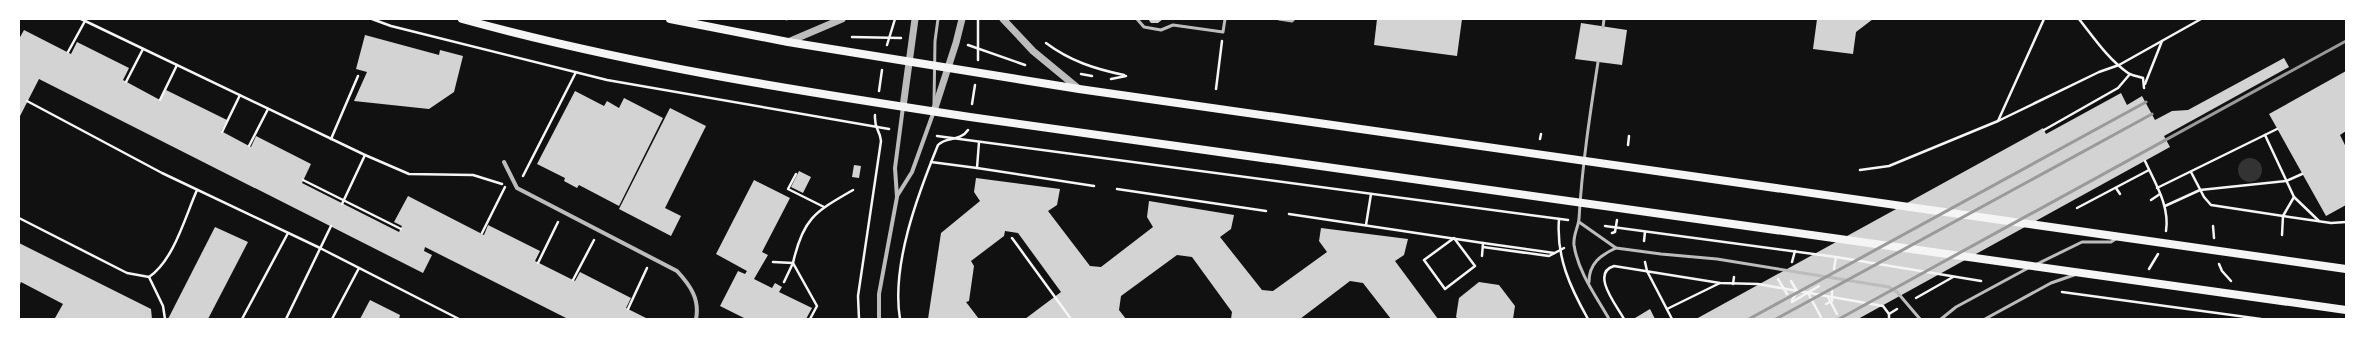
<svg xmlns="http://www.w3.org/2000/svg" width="2365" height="338" viewBox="0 0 2365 338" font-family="Ubuntu,sans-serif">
  <rect width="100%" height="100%" fill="#111"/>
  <!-- water -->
  <circle fill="#333" cx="2250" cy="170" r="12"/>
  <!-- building -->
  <g fill="#d3d3d3">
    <path d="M1148,19H1163L1158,23H1151Z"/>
    <path d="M1377,19H1462L1457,56L1374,45Z"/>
    <path d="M1817,19H1873L1856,32L1853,54L1813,49Z"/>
    <path d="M1581,23L1627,30L1622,65L1575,59Z"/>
    <path d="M24,30L71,54L77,42L129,68L123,80L160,100L166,90L227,120L221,131L251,147L256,136L311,164L302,183L399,232L402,226L394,222L408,196L484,235L488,225L540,251L535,261L575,281L580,272L631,298L626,308L648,319H568L425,247L424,251L432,255L423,273L39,79L19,118V39Z"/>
    <path d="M365,35L439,55L440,50L463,56L454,92L429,109L354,101L367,72L356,69Z"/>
    <path d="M2284,58L2289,67L2164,136L2170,147L1858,319H1696L2038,131L2043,128L2046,134L2121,93L2127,105L2142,96L2155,120L2172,111L2188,110Z"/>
    <path d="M2346,71V131L2340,135L2346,147V205L2326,216L2269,114Z"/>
    <path d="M575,91L604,106L607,101L619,108L624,98L663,118L619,206L579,185L577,188L564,181L565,178L537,164Z"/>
    <path d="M670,108L706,126L665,208L681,216L671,236L619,209Z"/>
    <path d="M854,165L861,166L859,178L852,177Z"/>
    <path d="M799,171L811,177L803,193L791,187Z"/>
    <path d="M976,178L1060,189L1057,205L1048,211L1090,266L1101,267L1153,227L1147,217L1149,201L1234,215L1231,229L1220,237L1262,290L1273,291L1327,252L1319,241L1321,228L1408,239L1404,255L1395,261L1438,319H1391L1363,283L1350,281L1300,319H1231L1232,312L1192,257L1177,255L1121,296L1119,310L1126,319H1025L1061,292L1018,233L1005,231L1004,236L971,261L974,266L969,301L966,302L979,319H928L941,233L980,201L974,192Z"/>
    <path d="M754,180L790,198L762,252L768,255L754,279L772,288L775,283L782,287L779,292L812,308L806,319H746L720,306L738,271L745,274L747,271L716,254Z"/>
    <path d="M215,227L248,242L208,319H168Z"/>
    <path d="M19,243L151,309L152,319L55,318L63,304L21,282L19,287Z"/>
    <path d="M1479,282L1499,285L1515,306L1513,319H1458L1456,317L1459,298Z"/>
    <path d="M370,300L400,315L399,319H360Z"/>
    <path d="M1650,309L1655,319H1635V318Z"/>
  </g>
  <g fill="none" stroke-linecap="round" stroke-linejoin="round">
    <!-- path -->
    <g stroke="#f5f5f5" stroke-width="2.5">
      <path d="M81,19L365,155L409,174L473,175L502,184"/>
      <path d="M372,19L391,26L607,80L889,129"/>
      <path d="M786,19H787"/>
      <path d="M978,19V60"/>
      <path d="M2079,19C2094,38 2108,59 2128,73C2132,76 2138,76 2143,78L2144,88"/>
      <path d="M852,37L901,38"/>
      <path d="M1046,43C1070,61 1095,69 1124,75"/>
      <path d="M887,45L895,19"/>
      <path d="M968,45L1025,65"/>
      <path d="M68,52L85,21"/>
      <path d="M1081,74L1092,76"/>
      <path d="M1111,79L1126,76"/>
      <path d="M126,82L143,49"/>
      <path d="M2145,84L2162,41"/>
      <path d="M1216,89L1222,41"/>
      <path d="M879,91L882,70"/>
      <path d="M160,100L177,65"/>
      <path d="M27,101L162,173L320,248L459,319"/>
      <path d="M972,104L975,85"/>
      <path d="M1998,121L2044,19"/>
      <path d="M2044,130L2118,88L2130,74"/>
      <path d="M222,132L240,95"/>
      <path d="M2265,135L2294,197"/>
      <path d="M937,136L1568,220"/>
      <path d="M331,139L358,76"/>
      <path d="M1540,139L1541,134"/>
      <path d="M979,142L977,168L1094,186"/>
      <path d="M1628,145L1629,136"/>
      <path d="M249,146L268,109"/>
      <path d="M2145,161C2155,183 2170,206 2166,231"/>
      <path d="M931,162L977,168"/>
      <path d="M1860,170L1889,166L1998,121L2099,72L2119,65L2201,19"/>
      <path d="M2191,172L2204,197L2211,205L2283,216L2294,197L2319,221"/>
      <path d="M796,174L788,189L824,207"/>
      <path d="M523,176L576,72"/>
      <path d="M303,180L401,229"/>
      <path d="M2116,188L2120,194"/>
      <path d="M2157,188L2277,129"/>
      <path d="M1117,189L1266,211"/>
      <path d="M2151,200L2160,194"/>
      <path d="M342,204L365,155"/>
      <path d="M2165,206L2200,190L2286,181L2302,174"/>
      <path d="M2077,208L2149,170"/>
      <path d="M1289,214L1483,243L1482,256"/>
      <path d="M19,218L127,273L149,277C174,260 185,217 197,190"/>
      <path d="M1559,219C1556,257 1570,287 1588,319"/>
      <path d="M1366,225L1371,194"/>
      <path d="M1605,226L1836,257L1981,281"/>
      <path d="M2213,226L2214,238"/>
      <path d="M482,233L505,187"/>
      <path d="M1612,233L1615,232L1617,220"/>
      <path d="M2282,235L2283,216L2331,223L2346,222"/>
      <path d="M1012,238L1071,319"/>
      <path d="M1454,238L1475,266L1445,289L1424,260Z"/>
      <path d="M1644,241L1645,232"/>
      <path d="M1483,243L1554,253"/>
      <path d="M1483,247L1549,256L1564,248"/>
      <path d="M773,262L793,263L784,282"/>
      <path d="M1645,262L1647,271L1672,319"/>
      <path d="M1792,262L1795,251"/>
      <path d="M538,263L558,222"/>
      <path d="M2219,264L2222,271L2231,281"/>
      <path d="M1834,269L1836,257"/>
      <path d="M2149,269L2158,254"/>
      <path d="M149,277L163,306L165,319"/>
      <path d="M1778,279L1787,294"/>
      <path d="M573,280L594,240"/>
      <path d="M1791,281L1797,291L1792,301"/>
      <path d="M1733,284L1734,277"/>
      <path d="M2062,292L2261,319"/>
      <path d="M1808,293L1822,319"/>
      <path d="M1828,297L1837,314"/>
      <path d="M1916,298L1953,277"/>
      <path d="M1792,302L1819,286"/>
      <path d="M1826,304L1832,301V288"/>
      <path d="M628,309L647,268"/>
      <path d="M1667,309L1720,283"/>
      <path d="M1889,314L1897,309"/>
      <path d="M242,319L288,233"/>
      <path d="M286,319L331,226"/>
      <path d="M332,319L359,268"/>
      <path d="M810,319L817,306L793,263C803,218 815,212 853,190"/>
      <path d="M859,319L858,296L881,141C880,129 874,130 875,115"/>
      <path d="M900,319C891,265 918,194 938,145C946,136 960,142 968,130"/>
      <path d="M1624,319C1617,306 1590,273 1614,266L1720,283L1758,284L1883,306L1889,314V319"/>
    </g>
    <!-- service -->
    <g stroke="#bcbcbc" stroke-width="3">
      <path d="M1137,19L1144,27L1161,30L1173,25L1223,32L1225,19"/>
      <path d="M1279,19L1292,21L1294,19"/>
      <path d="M1603,27L1604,19"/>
      <path d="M1598,62C1590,114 1582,166 1579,219C1578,228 1573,235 1574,245C1578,272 1596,296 1609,319"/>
      <path d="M934,103L935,41L938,19"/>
      <path d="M1579,222L1616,248L1661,254L1717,259L1889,287L1897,292L1920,319"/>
      <path d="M2035,265L2082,242H2111L2117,238"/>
      <path d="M1589,282C1589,263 1601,255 1616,248"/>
      <path d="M1941,319L1956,307L2030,267"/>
      <path d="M1985,319L2051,283L2074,275"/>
    </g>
    <!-- minor -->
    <g stroke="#bcbcbc" stroke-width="4">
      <path d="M504,162L517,188L677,271C690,285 700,299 696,319"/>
      <path d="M897,196L912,172L934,111"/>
      <path d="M879,319V294L897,197L895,168L903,107"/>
    </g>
    <!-- tertiary -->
    <g stroke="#bcbcbc" stroke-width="7">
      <path d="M1003,19L1033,51L1079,89"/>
      <path d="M788,42L842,19"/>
      <path d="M903,107L915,19"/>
      <path d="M934,111L956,43L962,19"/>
    </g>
    <!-- secondary -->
    <g stroke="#f5f5f5" stroke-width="8">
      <path d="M462,19C630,65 799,91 970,117L2346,310"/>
      <path d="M670,19L788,42L1079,89L2346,269"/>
    </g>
    <!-- rail -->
    <g stroke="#9a9a9a" stroke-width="3">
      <path d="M1749,319L2146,102"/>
      <path d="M1776,319L2152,114"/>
      <path d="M1839,319L2346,41"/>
    </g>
  </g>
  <!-- border -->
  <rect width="2365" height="338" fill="none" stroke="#ffffff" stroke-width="40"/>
</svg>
